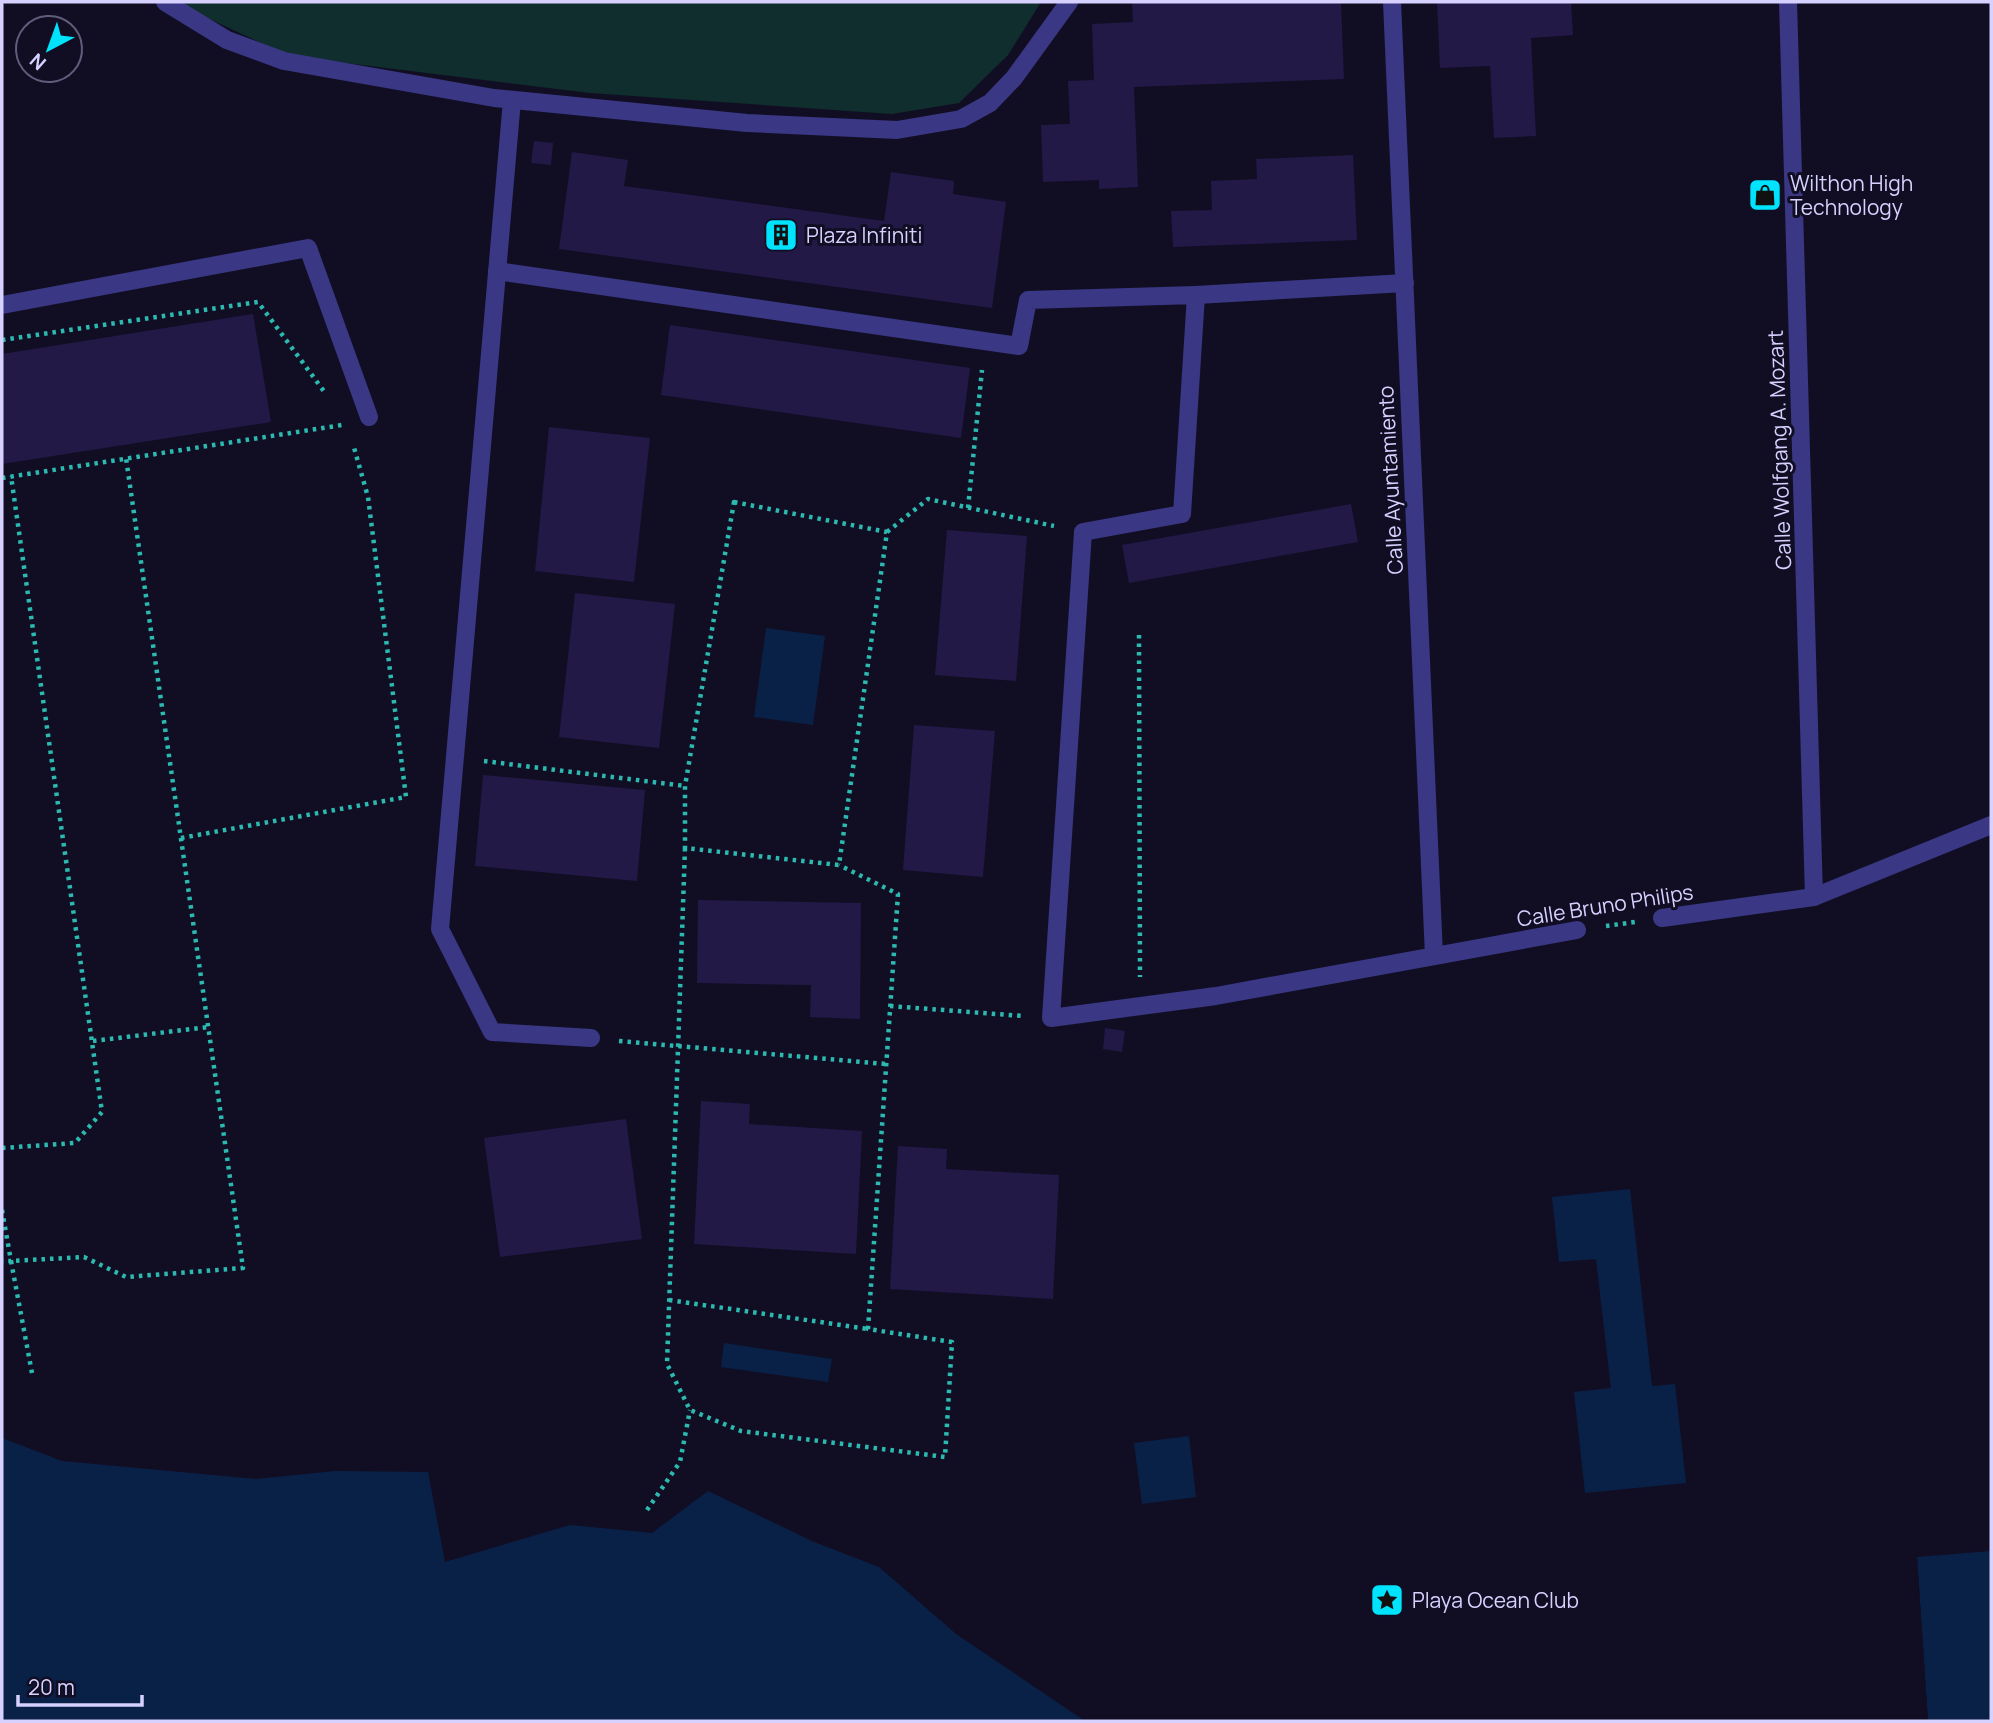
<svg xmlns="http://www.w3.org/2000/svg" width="1993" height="1723" viewBox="0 0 1993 1723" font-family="Manrope,sans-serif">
  <rect width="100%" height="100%" fill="#110e24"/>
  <!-- green -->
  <path fill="#102e2d" d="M185,2H1041L1008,55L959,103L892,114L590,93L289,56L186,8Z"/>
  <!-- water -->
  <g fill="#0a2147">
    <path d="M766,628L825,636L813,725L754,717Z"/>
    <path d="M1630,1189L1652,1386L1675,1384L1686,1483L1585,1493L1574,1392L1611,1388L1596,1259L1559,1262L1552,1197Z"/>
    <path d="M724,1343L832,1359L828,1382L721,1367Z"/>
    <path d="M1189,1436L1196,1497L1142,1504L1134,1443Z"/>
    <path d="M2,1438L62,1461L256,1479L335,1471L428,1472L445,1562L570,1525L652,1533L708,1491L814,1542L879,1567L956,1634L1085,1721H2Z"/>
    <path d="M1991,1551V1721H1928L1917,1557Z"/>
  </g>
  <!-- pier -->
  <path fill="#110e24" d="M1917,1553V1557L1928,1721H1924L1914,1557Z"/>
  <!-- building -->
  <g fill="#221946">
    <path d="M1132,2H1341L1344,79L1134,87L1138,187L1099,189V180L1043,182L1041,125L1070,124L1068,81L1094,80L1092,24L1133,22Z"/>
    <path d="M1437,2H1571L1573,35L1531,38L1536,136L1494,138L1490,66L1440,68Z"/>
    <path d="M534,141L553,143L551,165L531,163Z"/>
    <path d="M572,152L628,160L624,186L884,221L891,172L954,181L953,194L1006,202L992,308L559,249Z"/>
    <path d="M1353,155L1357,240L1173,247L1171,211L1212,210L1211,181L1257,179L1256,159Z"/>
    <path d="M253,314L271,422L2,464V354Z"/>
    <path d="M670,325L970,368L961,438L661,395Z"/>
    <path d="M549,427L650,438L634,582L535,571Z"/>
    <path d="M1351,504L1358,542L1129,583L1122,545Z"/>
    <path d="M947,530L1027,536L1016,681L935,675Z"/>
    <path d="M575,593L675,604L659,748L559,737Z"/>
    <path d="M914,725L995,731L983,877L903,870Z"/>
    <path d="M483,775L645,790L637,881L475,866Z"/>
    <path d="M698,900L861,903L860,1019L810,1017L811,985L697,983Z"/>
    <path d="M1105,1028L1125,1031L1122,1052L1103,1049Z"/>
    <path d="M701,1101L750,1104L749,1124L862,1131L856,1254L694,1244Z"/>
    <path d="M626,1119L642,1239L500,1257L484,1138Z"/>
    <path d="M898,1146L947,1149L946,1169L1059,1175L1053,1299L890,1289Z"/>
  </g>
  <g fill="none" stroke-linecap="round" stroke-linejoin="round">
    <!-- path -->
    <g stroke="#2bb9b0" stroke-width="4.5" stroke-dasharray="3.5 5" stroke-linecap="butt">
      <path d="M2,340L258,302L326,394"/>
      <path d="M2,478L342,425"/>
      <path d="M734,502L887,532L839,865L685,848V786Z"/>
      <path d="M968,508L982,370"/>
      <path d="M887,532L928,499L1054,526"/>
      <path d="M1139,635L1140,977"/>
      <path d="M484,761L685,786"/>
      <path d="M181,838L406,797L368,497L353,444"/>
      <path d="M685,848L667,1364L690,1410L741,1431L945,1457L952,1342L868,1329L898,894L839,865"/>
      <path d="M1606,926L1635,922"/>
      <path d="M890,1006L1023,1016"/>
      <path d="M93,1041L208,1027"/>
      <path d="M619,1041L886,1064"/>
      <path d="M2,1148L75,1143L102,1112L11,476"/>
      <path d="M2,1210L11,1261H2"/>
      <path d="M669,1300L868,1329"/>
      <path d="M32,1373L11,1261L84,1257L126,1277L243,1268L126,458"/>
      <path d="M647,1510L680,1462L690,1410"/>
    </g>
    <!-- minor -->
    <g stroke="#3a3785" stroke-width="18">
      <path d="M165,2L227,40L284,61L494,98L747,123L897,130L961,119L990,103L1014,78L1069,2"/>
      <path d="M1392,2L1434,956"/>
      <path d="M1788,2L1814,897"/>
      <path d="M512,100L440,929L492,1032L591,1038"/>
      <path d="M497,271L1019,346L1028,300L1196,295L1182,514L1083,532L1051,1018L1216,996L1577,930"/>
      <path d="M1196,295L1405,283"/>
      <path d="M2,305L308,248L369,417"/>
      <path d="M1662,918L1814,897L1991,825"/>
    </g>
  </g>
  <!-- icons -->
  <defs>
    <symbol id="shop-square" viewBox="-11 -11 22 22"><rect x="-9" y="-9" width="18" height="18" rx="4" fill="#00e3fc" stroke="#110e24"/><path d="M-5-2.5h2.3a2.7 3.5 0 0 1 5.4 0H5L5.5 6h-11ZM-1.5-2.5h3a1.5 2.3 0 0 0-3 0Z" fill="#111"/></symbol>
    <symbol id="building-square" viewBox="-11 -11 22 22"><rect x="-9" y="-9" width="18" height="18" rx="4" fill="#00e3fc" stroke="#110e24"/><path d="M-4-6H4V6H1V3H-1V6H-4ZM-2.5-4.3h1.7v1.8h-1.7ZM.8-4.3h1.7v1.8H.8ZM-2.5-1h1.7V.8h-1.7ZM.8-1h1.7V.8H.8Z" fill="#111"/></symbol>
    <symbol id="sight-square" viewBox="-11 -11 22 22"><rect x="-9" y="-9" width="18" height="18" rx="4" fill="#00e3fc" stroke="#110e24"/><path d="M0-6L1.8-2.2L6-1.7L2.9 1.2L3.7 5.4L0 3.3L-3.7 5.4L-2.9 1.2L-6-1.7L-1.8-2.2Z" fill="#111"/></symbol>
  </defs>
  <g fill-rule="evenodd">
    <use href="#shop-square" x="1746" y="176" width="38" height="38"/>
    <use href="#building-square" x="762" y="216" width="38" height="38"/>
    <use href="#sight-square" x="1368" y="1581" width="38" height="38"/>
  </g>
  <g text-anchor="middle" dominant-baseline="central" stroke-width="6" stroke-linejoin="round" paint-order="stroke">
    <!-- poi labels -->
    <g font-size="21" fill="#d6d1ff" stroke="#110e24" text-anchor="start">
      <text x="1790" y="183">Wilthon High<tspan x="1790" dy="24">Technology</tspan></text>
      <text x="806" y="235">Plaza Infiniti</text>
      <text x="1412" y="1600">Playa Ocean Club</text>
    </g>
    <!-- street labels -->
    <g font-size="21" fill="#d6d1ff" stroke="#110e24">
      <text transform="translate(1779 450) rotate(-92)">Calle Wolfgang A. Mozart</text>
      <text transform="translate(1390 480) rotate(-93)">Calle Ayuntamiento</text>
      <text transform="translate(1605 905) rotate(-9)">Calle Bruno Philips</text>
    </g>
  </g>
  <!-- border -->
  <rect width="1993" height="1723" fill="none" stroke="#d6d1ff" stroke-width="7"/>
  <!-- north arrow -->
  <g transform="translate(49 49) rotate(221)"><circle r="33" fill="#110e24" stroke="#605c7c" stroke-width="2"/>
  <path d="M0-5L12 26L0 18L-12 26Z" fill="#00e3fc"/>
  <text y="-10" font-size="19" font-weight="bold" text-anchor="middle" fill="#d6d1ff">N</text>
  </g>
  <!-- scale -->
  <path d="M18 1695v10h124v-10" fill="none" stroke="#d6d1ff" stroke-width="3.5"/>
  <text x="28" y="1695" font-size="21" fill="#d6d1ff" stroke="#110e24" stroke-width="5" paint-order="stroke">20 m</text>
</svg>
